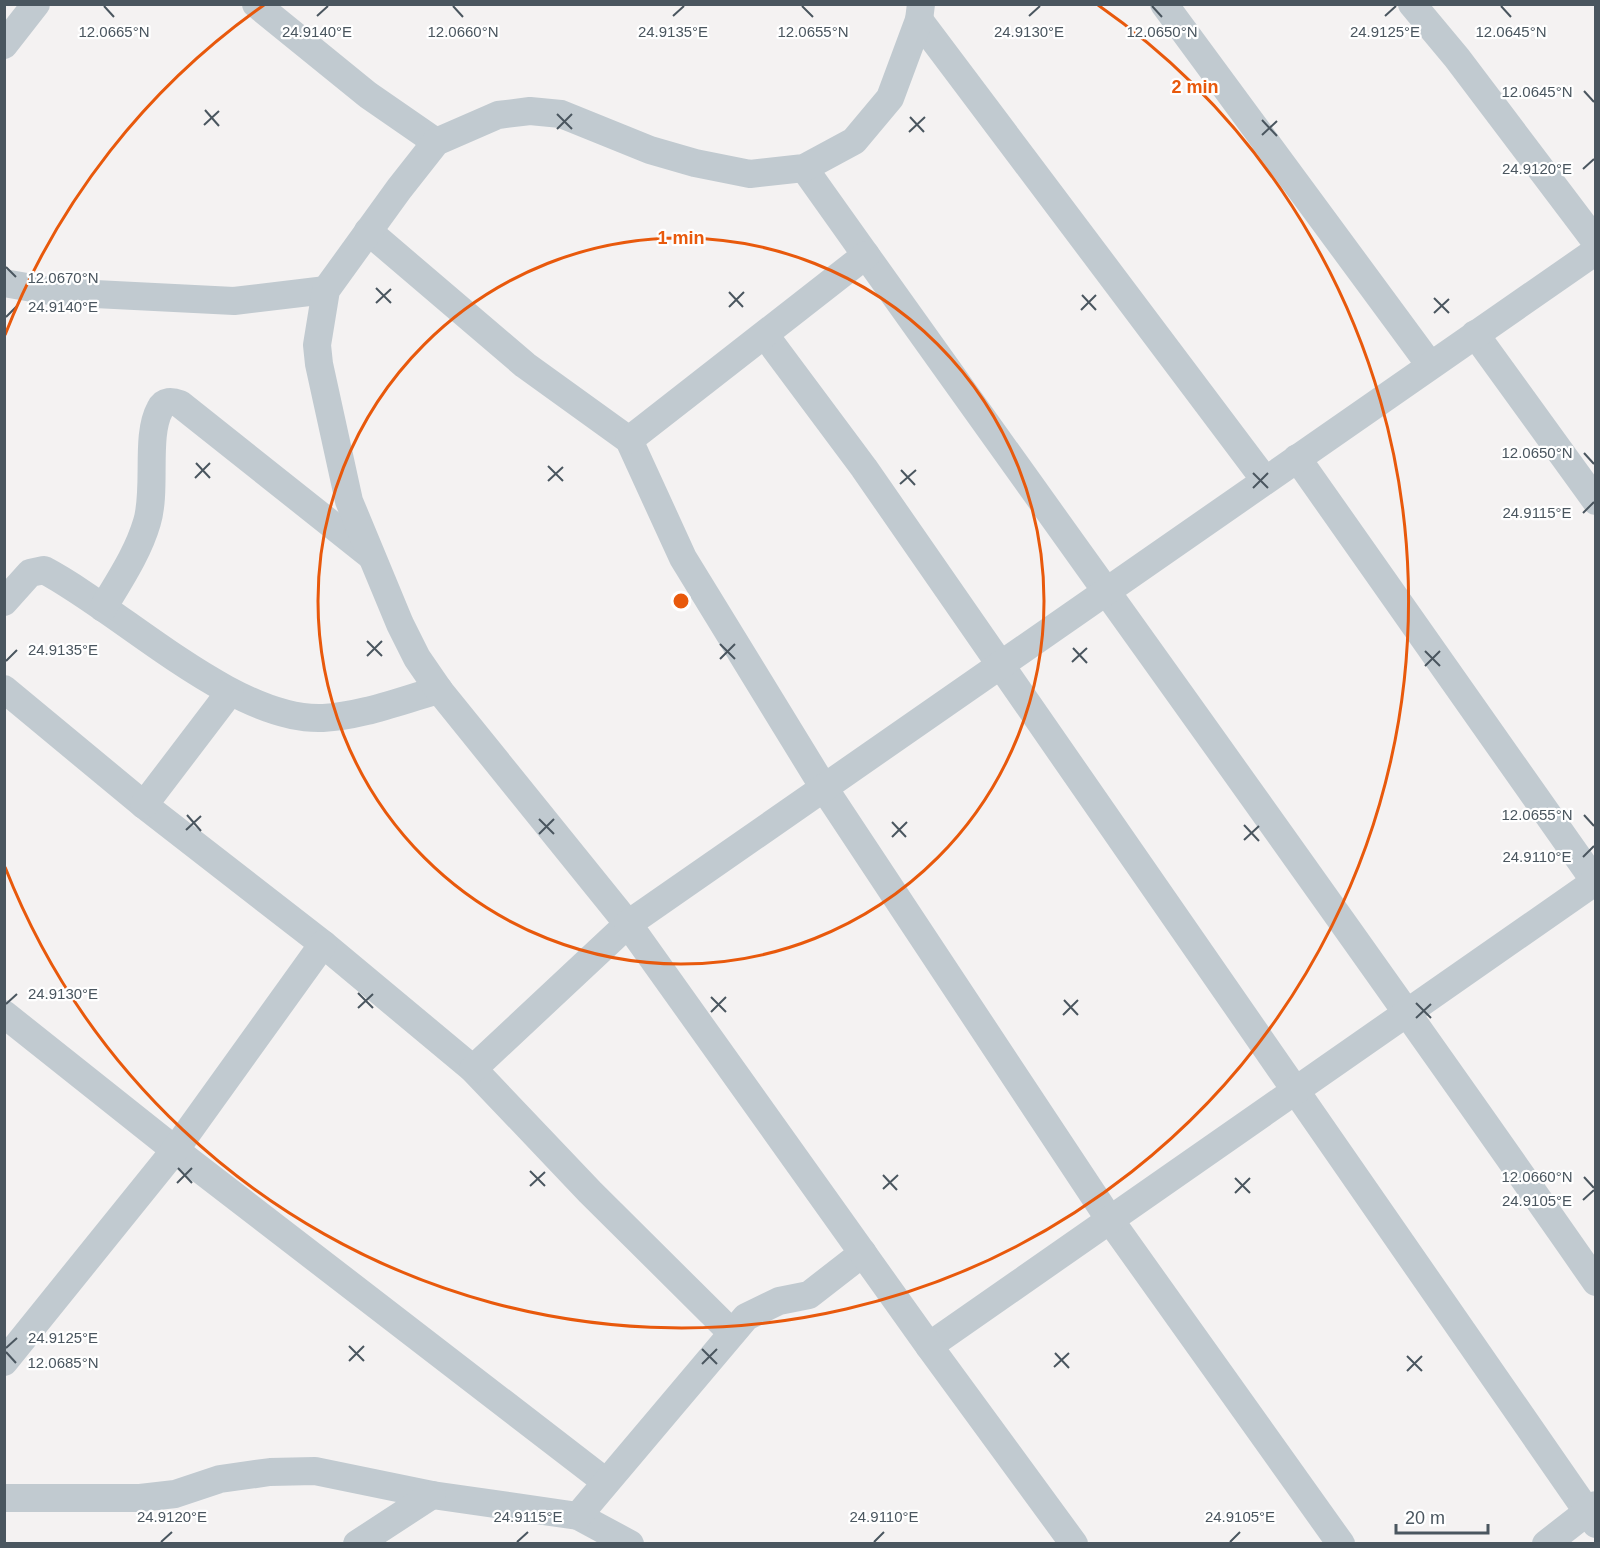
<svg xmlns="http://www.w3.org/2000/svg" width="1600" height="1548" viewBox="0 0 1600 1548" font-family="Helvetica,sans-serif">
  <rect width="100%" height="100%" fill="#f4f2f2"/>
  <g fill="none" stroke-linecap="round" stroke-linejoin="round">
    <!-- minor -->
    <g stroke="#c1cad0" stroke-width="28">
      <path d="M256,4L368,95L436,142"/>
      <path d="M1164,4L1430,365"/>
      <path d="M1412,4L1457,58L1596,242"/>
      <path d="M919,20L1265,480"/>
      <path d="M4,45L36,4"/>
      <path d="M804,168C1068,540 1336,908 1596,1282"/>
      <path d="M368,231L525,365L629,440L683,558L824,788L1110,1220L1341,1544"/>
      <path d="M4,283L55,292L234,301L326,290"/>
      <path d="M1475,334L1596,501"/>
      <path d="M765,335L864,468L1596,1524"/>
      <path d="M629,440L866,255"/>
      <path d="M1297,458L1596,883"/>
      <path d="M4,602L30,573L44,570C122,611 235,722 323,718C362,716 402,700 439,690"/>
      <path d="M103,608C119,581 138,553 147,522C157,489 145,436 160,409C164,400 172,401 180,404L370,555"/>
      <path d="M4,689L144,805L323,944L473,1069L590,1192L731,1332"/>
      <path d="M144,805L230,692"/>
      <path d="M4,1014L175,1150L606,1482"/>
      <path d="M473,1069L628,924L439,690L417,658L400,624L349,501L319,364L317,345L326,290L399,189L436,142L498,115L530,111L561,114L650,150L695,163L750,174L804,168L854,141L890,98L919,20L921,4"/>
      <path d="M929,1346L1596,881"/>
      <path d="M4,1362L175,1150L323,944"/>
      <path d="M4,1498H140L175,1494L220,1479L270,1472L315,1471L432,1495L578,1516L630,1544"/>
      <path d="M578,1516L746,1317L779,1301L809,1295L863,1253"/>
      <path d="M357,1544L432,1495"/>
      <path d="M1074,1544L929,1346L628,924L1596,251"/>
      <path d="M1546,1544L1596,1505"/>
    </g>
  </g>
  <!-- ticks -->
  <path fill="none" stroke="#4a565f" stroke-width="2" d="M104,6L114,17M453,6L463,17M802,6L813,17M1152,6L1162,17M1501,6L1511,17M317,16L328,6M673,16L684,6M1029,16L1040,6M1385,16L1396,6M1584,91L1594,102M205,110L219,126M557,114L572,129M910,117L924,132M1262,120L1277,136M204,125L219,111M557,129L572,114M909,132L925,117M1262,135L1277,121M1583,169L1594,159M6,267L16,277M376,288L391,303M729,292L743,307M1082,295L1096,310M1434,298L1449,313M376,303L391,289M729,307L744,292M1081,310L1096,295M1434,313L1449,299M6,317L17,306M1584,453L1594,464M196,463L210,478M548,466L563,481M901,470L915,485M1253,473L1268,488M195,478L210,463M548,481L563,467M900,484L916,470M1253,488L1268,473M1583,513L1594,502M367,641L382,656M720,644L735,659M1073,648L1087,663M1425,651L1440,666M367,656L382,641M720,659L735,644M6,661L17,650M1072,662L1087,648M1425,666L1440,651M187,815L201,831M1584,815L1594,826M539,819L554,834M892,822L906,837M1244,825L1259,841M186,830L201,816M539,834L554,819M892,837L907,822M1244,840L1259,826M1583,857L1594,846M358,993L373,1008M711,997L726,1012M1064,1000L1078,1015M1416,1003L1431,1018M6,1004L17,994M358,1008L373,994M711,1012L726,997M1063,1015L1078,1000M1416,1018L1431,1004M178,1168L192,1183M530,1171L545,1186M883,1175L897,1190M1584,1177L1594,1188M1235,1178L1250,1193M177,1183L192,1168M530,1186L545,1172M883,1189L898,1175M1235,1193L1250,1178M1583,1200L1594,1190M349,1346L364,1361M6,1348L17,1338M702,1349L717,1364M6,1352L16,1363M1055,1353L1069,1368M1407,1356L1422,1371M349,1361L364,1346M702,1364L717,1349M1054,1367L1069,1353M1407,1371L1422,1356M161,1542L172,1532M517,1542L528,1532M874,1542L884,1532M1230,1542L1240,1532"/>
  <!-- distance rings -->
  <g fill="none" stroke="#e8590c" stroke-width="3">
    <circle cx="681" cy="601" r="363"/>
    <path d="M5 335A727 727 0 0 1 264 5M1098 5A727 727 0 1 1 5 867"/>
  </g>
  <g font-size="15" text-anchor="middle" fill="#4a565f" stroke="#fff" stroke-width="4.5" stroke-linejoin="round" paint-order="stroke">
    <text x="317" y="37">24.9140°E</text>
    <text x="673" y="37">24.9135°E</text>
    <text x="1029" y="37">24.9130°E</text>
    <text x="1385" y="37">24.9125°E</text>
    <text x="114" y="37">12.0665°N</text>
    <text x="463" y="37">12.0660°N</text>
    <text x="813" y="37">12.0655°N</text>
    <text x="1162" y="37">12.0650°N</text>
    <text x="1511" y="37">12.0645°N</text>
    <text x="1537" y="97">12.0645°N</text>
    <text x="1537" y="174">24.9120°E</text>
    <text x="63" y="283">12.0670°N</text>
    <text x="63" y="312">24.9140°E</text>
    <text x="1537" y="458">12.0650°N</text>
    <text x="1537" y="518">24.9115°E</text>
    <text x="63" y="655">24.9135°E</text>
    <text x="1537" y="820">12.0655°N</text>
    <text x="1537" y="862">24.9110°E</text>
    <text x="63" y="999">24.9130°E</text>
    <text x="1537" y="1182">12.0660°N</text>
    <text x="1537" y="1206">24.9105°E</text>
    <text x="63" y="1343">24.9125°E</text>
    <text x="63" y="1368">12.0685°N</text>
    <text x="172" y="1522">24.9120°E</text>
    <text x="528" y="1522">24.9115°E</text>
    <text x="884" y="1522">24.9110°E</text>
    <text x="1240" y="1522">24.9105°E</text>
  </g>
  <circle cx="681" cy="601" r="9" fill="#e8590c" stroke="#fff" stroke-width="3"/>
  <g font-size="18" text-anchor="middle" font-weight="bold" fill="#e8590c" stroke="#fff" stroke-width="4.5" stroke-linejoin="round" paint-order="stroke">
    <text x="1195" y="93">2 min</text>
    <text x="681" y="244">1 min</text>
  </g>
  <!-- border -->
  <rect width="1600" height="1548" fill="none" stroke="#4a565f" stroke-width="12"/>
  <!-- scale -->
  <path d="M1396 1524v9h92v-9" fill="none" stroke="#4a565f" stroke-width="3"/>
  <text x="1405" y="1524" font-size="18" fill="#4a565f" stroke="#ffffff" stroke-width="4.5" paint-order="stroke">20 m</text>
</svg>
